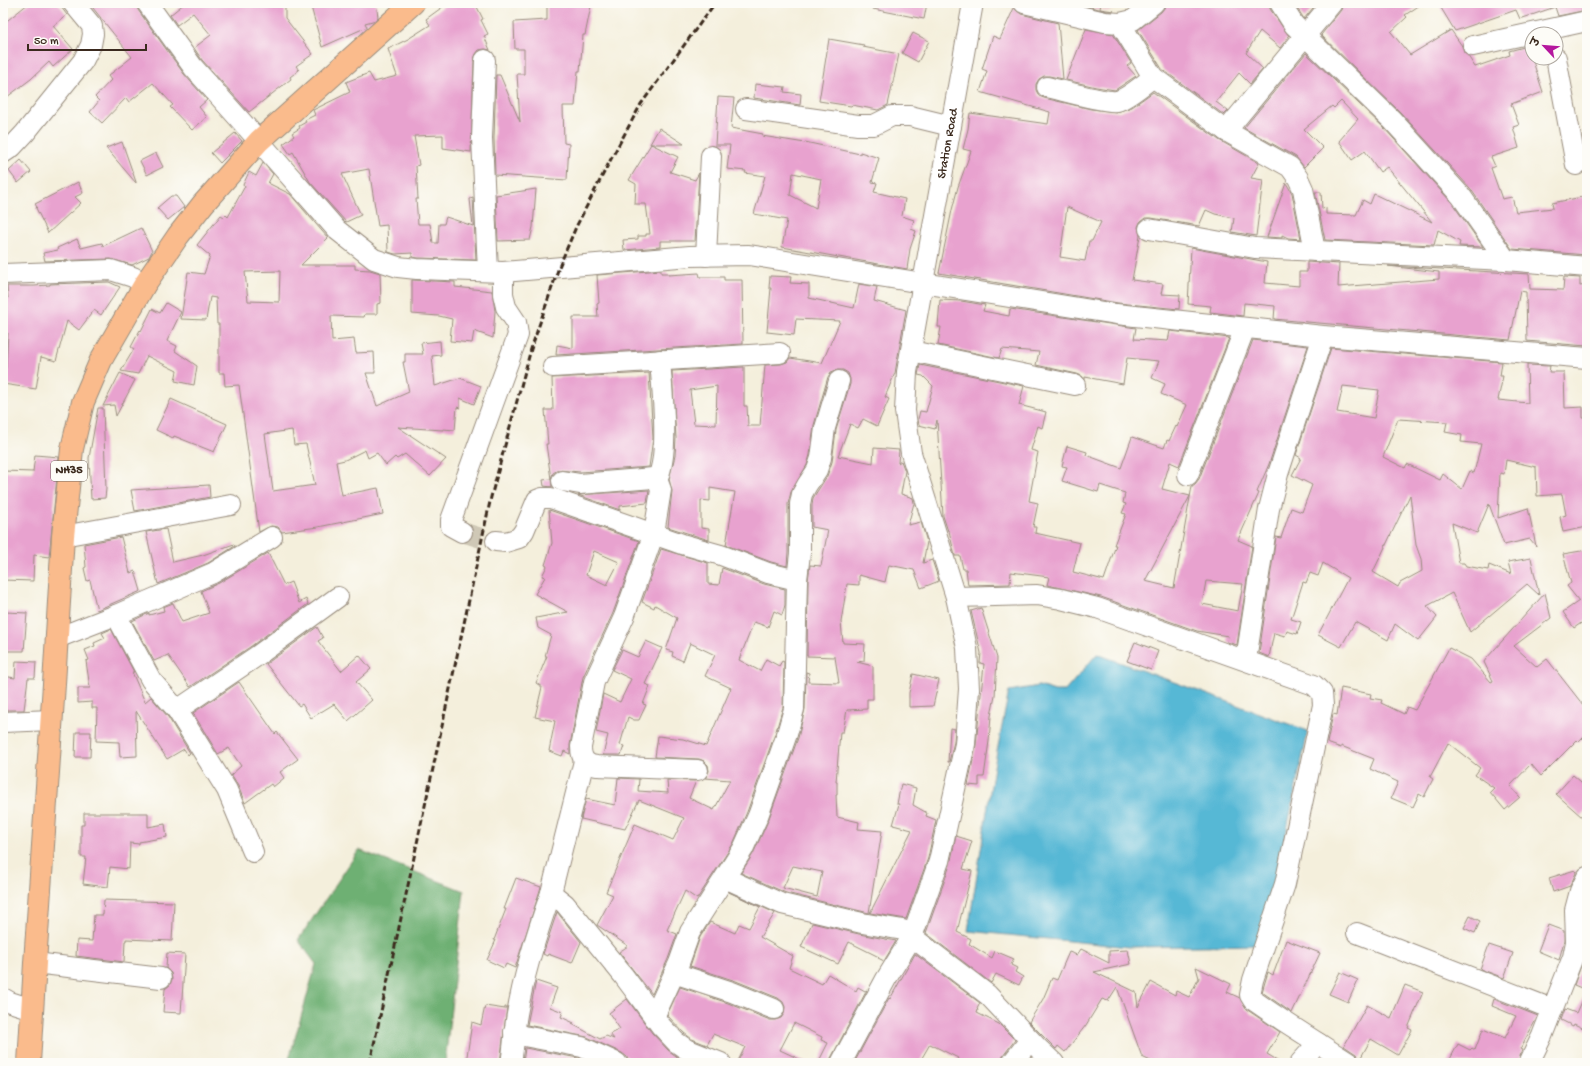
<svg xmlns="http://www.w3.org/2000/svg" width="1590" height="1066" viewBox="0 0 1590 1066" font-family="'Gochi Hand','Playpen Sans Deva',sans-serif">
  <rect width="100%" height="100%" fill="#fdfcf7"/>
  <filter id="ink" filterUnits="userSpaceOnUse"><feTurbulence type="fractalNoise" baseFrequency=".025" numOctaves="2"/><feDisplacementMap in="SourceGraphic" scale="8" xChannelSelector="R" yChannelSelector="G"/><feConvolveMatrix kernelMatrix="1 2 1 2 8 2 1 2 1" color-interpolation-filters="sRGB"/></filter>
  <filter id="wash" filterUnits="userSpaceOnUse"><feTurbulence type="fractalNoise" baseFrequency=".012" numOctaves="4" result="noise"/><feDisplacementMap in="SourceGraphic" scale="16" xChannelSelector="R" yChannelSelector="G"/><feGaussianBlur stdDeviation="0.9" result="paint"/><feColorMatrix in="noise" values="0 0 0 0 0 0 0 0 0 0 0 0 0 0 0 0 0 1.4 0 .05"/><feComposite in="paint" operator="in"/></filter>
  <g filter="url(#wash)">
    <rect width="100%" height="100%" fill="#f4efdc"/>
    <!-- forest -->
    <path fill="#6eb073" stroke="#546d48" d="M359,850L464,891L445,1063H288L316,964L298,940Z"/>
    <!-- water -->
    <path fill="#57b8d5" stroke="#49717a" d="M1097,654L1308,731L1262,945L1129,947L968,931L994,767L1009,691L1039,686L1055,691H1065Z"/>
    <g id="blocks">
      <!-- building -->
      <g fill="#e8a2cf" fill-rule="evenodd">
        <path d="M29,3H58L67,15L53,26L73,49L53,67L49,62L31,79L3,100V24Z"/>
        <path d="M89,3H136L138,10L184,74L207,100L199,107L207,117L192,130L170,107L173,105L153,83L129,102L126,98L102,123L90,112L99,101L95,97L111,80L108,76L132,57Z"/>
        <path d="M185,3H285V18L313,54L296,66L299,70L290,77L291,79L249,112L202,60L194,48L211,35L193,13L177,25L170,15Z"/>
        <path d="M310,3H376L378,17L376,20L365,23L367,27L322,47Z"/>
        <path d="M448,3H475L483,19L481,20L488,34L484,36L490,50L485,49L479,50L476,54L474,59L471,152L443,148V135L414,136L419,165L416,166L418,199H416L418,224H430L433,243H438L439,224H444L446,217L473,226L470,199L473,198L476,260L418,258L412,257V253L395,254L388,252L387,225L378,226L369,169L342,174L361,215L346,222L310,182L293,152L290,154L283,144L294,136L292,133L300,128L299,126L306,122L305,120L315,115L313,110L350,92L346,82L369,73L374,82L397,76L388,49L408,39L430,25L426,19Z"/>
        <path d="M547,3H567L591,6L585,35H583L580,71H578L575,106H563L564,143L569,144L567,180L495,175L494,138L496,75H500L520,122L517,74H524V49H515L514,22L547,20Z"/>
        <path d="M874,3H927L924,19L873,9Z"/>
        <path d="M1074,3H1101L1100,9L1114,11H1107Z"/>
        <path d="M1165,3H1269L1270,9L1289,36L1280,48L1260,31L1246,53L1263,69L1250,84L1239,73L1216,102L1228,111L1224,115L1162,69L1138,30L1161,12L1165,7Z"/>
        <path d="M1294,3H1317L1304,19Z"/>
        <path d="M1343,3H1423L1405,15L1407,17L1391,32L1410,55L1451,30L1462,46L1464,53L1468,56L1475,67L1510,55L1509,51L1528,46L1543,92L1511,104L1519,125L1513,127L1519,148L1491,157L1495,166L1491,168L1502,199L1512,197L1516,212L1553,208L1552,203L1587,196V255L1512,249L1470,188L1400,112L1321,35L1341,10Z"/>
        <path d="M1438,3H1587V10L1558,16L1555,7L1520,19L1516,10L1455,31Z"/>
        <path d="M1014,8L1021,14L1058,23L1063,79L1049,76H1044L1039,79L1036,84V90L1039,96L1044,98L1091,109L1117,112L1132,107L1153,92L1219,140L1259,163L1251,178L1263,180L1256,236L1232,232L1234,218L1215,214L1206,210L1199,226L1151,218H1145L1140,222L1138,227L1140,236L1132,280L1163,284L1161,294L1180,295L1179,309L1118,303L939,273L952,210L958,187L971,151L963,149L968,129L970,113L1048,124L1050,112L980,92L987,71L982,69L993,36L1000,39ZM1067,207L1101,222L1092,241H1089L1085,261L1060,257Z"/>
        <path d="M1086,29L1113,34L1131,63L1127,66L1136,76L1115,90L1096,87L1066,80Z"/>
        <path d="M913,33L929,41L918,62L902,53Z"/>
        <path d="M829,39L864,45L863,47L899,54L888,105L878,110L852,105L851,106L819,101Z"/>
        <path d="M1306,53L1384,128L1452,203L1483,247L1459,246L1460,242L1438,230L1434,245L1325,240L1315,192H1321L1322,209L1326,208V214L1356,215L1363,200L1370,204L1374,194L1432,222L1387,167L1380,172L1365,151L1352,160L1339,141L1358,119L1341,101L1334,108L1332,106L1304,129L1323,148L1304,167L1296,157L1244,128Z"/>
        <path d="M755,84L785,87L784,92L801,94L800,105L754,98Z"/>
        <path d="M718,97L734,98L731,128L763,134L762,136L805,143V142L860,154V152L879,158L872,182L877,183L874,192L905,199L902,216L914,220L911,229L916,231L910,249L907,269L782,247L787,220L754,214L765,176L745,173L746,171L727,169L730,145H715ZM793,173L821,179L816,208L790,195Z"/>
        <path d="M659,128L684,144H650Z"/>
        <path d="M235,133L242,141L220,163L211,153Z"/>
        <path d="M122,142L136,182V183L106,148Z"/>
        <path d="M651,144L678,157L670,172L695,180L699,173L695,241H660V247L624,250L623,240L638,239V236H646V234H650L646,204H635L636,184L629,180Z"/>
        <path d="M156,153L163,167L147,175L140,161Z"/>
        <path d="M21,160L31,172L18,183L9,171Z"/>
        <path d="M263,163L273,174L268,183L290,194L328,238L301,265H355V269L370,270L380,273L381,303L377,304V314H365L364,317L331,316L332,341L354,339L356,353L374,352L375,373H366L377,406L409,392L403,362H405V354H423L421,343L440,341L441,355L432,356L435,386L460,378L481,386L474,404L460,398V408L457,407L455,430L443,429V430L398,427L446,459L430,476L405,454L397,459L395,457L386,465L377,453L368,458L365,450L345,460L336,462L342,495L378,488L383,514L318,527L282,532L278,527L271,526L259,532L239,385L225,386L224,373H219V324H217L216,298L210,297L206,320L181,319L188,272L204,274L210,256L197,245L221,215L224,217L226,215L228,217L245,186L243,185L249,172L256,176ZM280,271L279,302L248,301L245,272ZM292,430L294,445L306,444L315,485L273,491L265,434Z"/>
        <path d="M78,182L83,193L75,197L81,203L48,233L36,208L37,207L35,204Z"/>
        <path d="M1286,183L1292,193L1301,239L1288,238L1282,235V238L1267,237Z"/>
        <path d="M536,189L533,227L530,240L498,241L496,195Z"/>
        <path d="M171,196H176L184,207L168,220L157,208Z"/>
        <path d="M141,228L152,251L149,257L132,265L111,259L45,261L43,253L58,250L57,248L77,239L81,248L102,243L103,246Z"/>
        <path d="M1191,248L1267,262L1265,283L1299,286V272H1307V262L1339,264L1338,287L1439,279V272L1388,266L1529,274L1530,289L1563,290L1564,277L1580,278V286L1587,285V346L1527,341L1526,292L1520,291L1510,340L1274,319L1275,306L1244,303L1243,316L1210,312L1211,306L1188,304Z"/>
        <path d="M661,270V273H668V275L699,273L700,277H724V280H742L743,344L556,355L557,345L573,348V317H598L597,304L599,303L597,275Z"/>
        <path d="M770,276L791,277L790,283L809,284V298L854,308L859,284L877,287L874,301L906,310L895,373L885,397L889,399L877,426L863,419L858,428L850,424L838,456L873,463L874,448L899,450L898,463L901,461L905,471L901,494L913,498L914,503L908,525L921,522L927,542L923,563L932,560L939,581L921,588L914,570L889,565L885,582L859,575V585L847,584L841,622L843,643L865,644L864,661L857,662L873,666V699H867V709L847,710L843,732H840L836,782H837V795H836L837,817L859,822L858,829L882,831L869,913L786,893L741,873L753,854L768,821L798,738L805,709L806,672L809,673L808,682L839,683L835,657L807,656L808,581L810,565L821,566L828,530L812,527V505L813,498L827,476L832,462L836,430L850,384V379L848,373L843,370H837L831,372L828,377L814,425L810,455L807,465L791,492L788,504V552L787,566L771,562L726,545L735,492L710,488V501L701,500V528L709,529V540L668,527L672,491L669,479L675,456L676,438L672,371L744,367V406H747L748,426H760L765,365L781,364L787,362L790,358L822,363L840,321L796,319L794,335L767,332L771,288H769ZM717,386L716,425L694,424L690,390ZM793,866L822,872L817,897L783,888Z"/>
        <path d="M412,280L455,282V287L492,291L495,311L493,338L474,331L472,343L450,341L452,319L439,316L412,314Z"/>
        <path d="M109,282L120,287L101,315L94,310L79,330L67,321L56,361L41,357L36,389L3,384V368H6L8,333L3,334V298H8L7,286H34L50,285V284Z"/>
        <path d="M940,300L961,301L985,305L983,311L1009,316L1010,309L1136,328L1134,339L1168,341L1170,331L1229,338L1179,466L1170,462L1162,489L1190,496L1145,581L1174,588L1192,486L1195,484L1199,479L1253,340L1308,346L1269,464L1257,492L1259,493L1238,540L1252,546L1237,645L1227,642L1228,636L1197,631L1101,597L1047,585L1049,577L1011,572L1010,584L968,585L966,569H963L960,556H955L949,531H948L943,516L937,420L935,429L919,425L918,419L920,411L926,412L933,386L923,376L918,375L920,365L1024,386L1019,405L1046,412L1042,428L1038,426L1031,450L1038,452L1029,501L1038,503L1033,527H1036L1035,533L1080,543L1073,572L1104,580L1116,545H1114L1126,514L1122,513L1126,504L1123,503L1125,493L1100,485L1098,492L1062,481L1067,467L1062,466L1067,446L1087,452L1086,455L1121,468L1132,437L1164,448L1167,440L1169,441L1176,426L1177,427L1187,405L1161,394L1165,384L1152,378L1159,361L1127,358L1123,384L1085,377V380L1082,376L1077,374L1036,365L1039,352L1002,349L999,358L938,345L941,327H938ZM1206,581L1243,584L1238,611L1202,604Z"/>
        <path d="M166,303L181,312L167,341L177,346L175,351L197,366L194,385L175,381L177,371L147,356L138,374L121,371L134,349L131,347L140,330L141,331L152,309L160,313Z"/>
        <path d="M1331,348L1502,362L1500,376H1503L1498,400L1528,403L1527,365L1550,366L1549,372H1564L1565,408L1583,407V418H1587V527L1563,532L1560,517L1566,515L1562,494L1537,496L1536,467L1506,460L1504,474L1500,473L1498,518L1528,508L1536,546L1530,539L1504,545L1489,504L1477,533L1452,523L1459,563H1464L1466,566L1488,570L1489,565L1511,574L1508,562L1531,558L1539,595L1527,584L1470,632L1452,593L1427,606L1437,617L1418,641L1395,624L1388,640L1355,622L1341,647L1318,635L1348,578L1323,563L1318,576L1310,573L1306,583L1303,582L1291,619L1301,622L1297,634L1287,631L1285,636L1274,633L1269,657L1259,653L1276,537L1281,538L1291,508L1302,512L1312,485L1292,475L1301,458L1296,455ZM1343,386L1379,390L1374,418L1337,412ZM1398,419L1447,422L1445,432L1462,435L1461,442L1481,444L1474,473L1470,471L1462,489L1443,474L1440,480L1407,464L1405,468L1383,457ZM1410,495L1416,545L1421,559L1422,571L1400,583L1398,587L1373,572Z"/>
        <path d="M120,373L135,380L116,416L114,405L103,406Z"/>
        <path d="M649,373L653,438L649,467L580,472L558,470L553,473L551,479L546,444H548L545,410H553L552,378Z"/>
        <path d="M171,399L227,424L214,452L174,436L173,438L156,430Z"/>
        <path d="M98,408H103L106,489L105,498L91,499L89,458Z"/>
        <path d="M35,455L59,457L49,557L34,555L33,581L3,580V471L33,472Z"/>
        <path d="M551,479L552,487L544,486L543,480Z"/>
        <path d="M209,485L210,497L135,511L131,490Z"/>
        <path d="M649,490L647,503L620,506V510L578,495Z"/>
        <path d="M549,510L639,541L613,613L583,677L570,745V754L564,751L562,756L549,751L555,721L535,717L542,687L536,683L547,656H545L551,635L538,628L536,618L568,612L535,594L545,577L542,576L547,566L545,565L552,543ZM594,551L619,562L607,585L586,575Z"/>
        <path d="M166,529L173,562L203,555L234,544L235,546L208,563L158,584L146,532Z"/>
        <path d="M121,537L130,573L135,571L141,591L97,610L90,580L87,581L84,568L86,567L84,544Z"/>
        <path d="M661,549L708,563V584L719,585L722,568L764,584L785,589V605L782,615L774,611L768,627L754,622L739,660L760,671L766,659L779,666L782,661L784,662L783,707L776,731L747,812L733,844L697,899L685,891L667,930L677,934L668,959L652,994L619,952L628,946L597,925L613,895L606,892L635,824L673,840L684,818L639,800L625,829L581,819L586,799L615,805L618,778L639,779L638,791L668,793L667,780L696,781L689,798L714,810L730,780L705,778L709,771L708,765L704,761L699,759L655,757L658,736L683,739L706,746L731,688L705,676L715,655L690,643L683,661L672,656L673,652L666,650L677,618L655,605L654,608L642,602Z"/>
        <path d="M1587,550V619L1574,628L1563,612L1579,601L1567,586L1571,583L1563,554Z"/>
        <path d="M268,553L284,585L291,582L299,603L306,599L308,604L250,647L190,687L168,655L154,661L132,621L149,613V615L164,611L163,607L173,603L182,622L209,613L201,591L219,583Z"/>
        <path d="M1545,593L1551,618L1514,646L1537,667L1547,659L1587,710V734L1579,742L1577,740L1541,776L1531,764L1510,786L1520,797L1505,810L1490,792L1494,788L1475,775L1480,768L1448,743L1430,777L1433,779L1424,797L1419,794L1413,807L1391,798L1398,782L1370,769L1374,759L1341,746V748L1327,743L1333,714L1337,715L1341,688L1371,694L1370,698L1382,700L1381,703L1404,714L1407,707L1415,710L1449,648L1471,659L1491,682L1493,681L1484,662L1486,659Z"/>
        <path d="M981,608L997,658L995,696L991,716L989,741L984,777H979V786L968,785L976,745L984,664L980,663L981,653L971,611Z"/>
        <path d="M5,612L27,613L24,651H3Z"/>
        <path d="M317,627L323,638L318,641L341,671L359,655L371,669L356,682L372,700L348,721L334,704L311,718L302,704L299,706L266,664Z"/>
        <path d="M111,629L134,672H132L145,702L151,697L168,717L190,753L188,755L184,749L167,759L136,711L137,756L120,757L119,742L96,741L97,708H92V702L78,703V688H90L86,661L89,660L85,650L95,646L94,643L105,638L102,633Z"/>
        <path d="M646,641L662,648L645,684L650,686L643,704L646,705L639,720H634L628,717L620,745L624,746L621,755H603L608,735L596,732L603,694L620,702L631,679L612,670L622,650L638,657Z"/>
        <path d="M1135,642L1158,651L1151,670L1127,661Z"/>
        <path d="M16,661L36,662L35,678H28L24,710H3V676L15,678Z"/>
        <path d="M913,674L939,680L933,706L909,707V693Z"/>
        <path d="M239,682L275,734L277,732L298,759L280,772L284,778L273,787L271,784L245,803L238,786L231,775L241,766L229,748L218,754L193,713Z"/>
        <path d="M950,728L955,729L954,742L949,762H948Z"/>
        <path d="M76,732H91L90,757H75Z"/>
        <path d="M1573,775L1587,787V808L1582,817L1556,794Z"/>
        <path d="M901,784L916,788L913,805L927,813L926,816L936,820L928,858L906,919L870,913L912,830L893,825L899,804H897Z"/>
        <path d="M84,813H148V827L165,824L167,837L139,842V844L130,843L129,869L110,867L108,887L83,884L86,857H81V825H84Z"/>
        <path d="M956,836L972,841L963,869L972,871L957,932L971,939L969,944L992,958L995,951L1014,959L1011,965L1017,968L1015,972L1023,977L1019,985L996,974L991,983L926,933L950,865Z"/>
        <path d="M1575,870L1576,873L1570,886L1553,892L1549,878Z"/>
        <path d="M516,878L541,887L515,968L506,964L504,968L487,960L496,940H494L506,909H504Z"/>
        <path d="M729,892L775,913L760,937L793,956L789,968L822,984L828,974L856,991L858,987L865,991L867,990L831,1058L830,1063H818L828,1043L821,1040L822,1037L794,1023L780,1050L808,1063H737L745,1047L713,1034L707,1045L692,1039L684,1033L667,1015L680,987L728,1003L770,1020H775L781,1018L784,1014L785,1007L783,1002L778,998L736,981L690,966L700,937L710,922L735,933L739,924L749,928L760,907Z"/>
        <path d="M104,900L174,902L172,941L126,939V941H125L124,962L76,956L77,940L92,941L94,915H103Z"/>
        <path d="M557,912L581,942L572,963L548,954L547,956L543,954Z"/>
        <path d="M1470,916L1480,921L1475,933L1464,928Z"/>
        <path d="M812,923L859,934L896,941L884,961L878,958L879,957L849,942L838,964L801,947Z"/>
        <path d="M1548,925L1564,931V941L1559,960L1538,951Z"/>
        <path d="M1286,940L1320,953L1292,1013L1262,992L1268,972L1273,975Z"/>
        <path d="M1489,945L1513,953L1504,978L1480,969Z"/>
        <path d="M1081,949L1109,963V951L1128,950L1131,964L1094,972L1136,992L1138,1007L1151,982L1175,995L1176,991L1189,997L1199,978L1196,967L1231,984L1227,992L1240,998L1246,1009L1280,1032L1267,1054L1282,1063H1155L1142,1057L1117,987L1108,1001L1102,999L1086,1025L1065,1052L1058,1046L1056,1049L1029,1022L1043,999L1052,978L1057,980L1069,952L1077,955Z"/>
        <path d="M1586,952H1587V1030L1574,1024L1573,1026L1561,1020L1565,1009L1576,1013L1586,990L1574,985Z"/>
        <path d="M167,953L185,954L181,1013L163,1012L165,989L170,985L172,979L171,973L166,968Z"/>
        <path d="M915,954L980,1003L977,1009L978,1010L977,1013L999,1024L1015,1040L1003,1056L1001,1063H955L958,1058L930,1044L919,1063H854L889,998L890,999Z"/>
        <path d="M1340,972L1358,980L1348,1002L1329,994Z"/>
        <path d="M536,981L557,988L550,1007L563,1012L561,1017L574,1023L572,1024L600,1039L606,1036L614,1039L610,1034L620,1029L609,1013L627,999L652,1033L668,1050L680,1059L690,1063H628L627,1057L622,1053L587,1037L527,1025Z"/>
        <path d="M1405,985L1423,992L1408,1028L1412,1030L1398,1055L1371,1039L1360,1059L1356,1054L1344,1046L1367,1005L1391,1018Z"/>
        <path d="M1494,999L1538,1016L1520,1049L1522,1050L1518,1063H1448L1458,1044L1470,1050L1472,1048L1475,1050L1483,1029L1505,1038L1516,1016L1492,1006Z"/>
        <path d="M485,1006L505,1009V1007H507L500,1063H466L472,1022L481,1025Z"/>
        <path d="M525,1048L578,1058L589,1063H523Z"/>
      </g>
    </g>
  </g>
  <g filter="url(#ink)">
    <use href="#blocks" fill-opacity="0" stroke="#988c7d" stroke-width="1"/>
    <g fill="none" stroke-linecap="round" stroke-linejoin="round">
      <!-- minor-tunnel -->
      <path stroke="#cfc8b6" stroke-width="20" stroke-dasharray="20 10" stroke-linecap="butt" d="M462,532L484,539L496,541"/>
      <defs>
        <g id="minor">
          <path d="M147,3L193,67L259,141L337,230L374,259L398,267L417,269L503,272L690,256L749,255L1116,314L1323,336L1587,358"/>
          <path d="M1024,3L1105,22L1120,23L1133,20L1154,3"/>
          <path d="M1280,3L1294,25L1392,120L1461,196L1506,260"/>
          <path d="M1120,23L1153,77L1226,131L1290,167L1298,178L1303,189L1315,251"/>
          <path d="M1473,46L1587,21"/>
          <path d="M1556,58L1576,165"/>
          <path d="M485,60L482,138L488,271"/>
          <path d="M1047,87C1061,90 1105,103 1117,101C1128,98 1144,84 1153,77"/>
          <path d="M746,109L858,125H874L892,116H910L951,126"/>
          <path d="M1226,131L1332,3"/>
          <path d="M3,153L12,147L25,133L83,61L91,45L93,34L92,26L73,3"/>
          <path d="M1149,229L1255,248L1506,260L1587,267"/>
          <path d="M706,256L711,156"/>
          <path d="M3,274L111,270L133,277L145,284"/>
          <path d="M911,351L1075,385"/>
          <path d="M553,367L780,353"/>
          <path d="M1188,475L1245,328"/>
          <path d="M657,479C670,455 662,389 660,360"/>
          <path d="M562,481L580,484L653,478L657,479L661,490L654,533L624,617L594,682L581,747C581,759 586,765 597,766L698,770"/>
          <path d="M462,532L451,526V520L518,335L516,322L506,307L503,294V272"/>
          <path d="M63,536L231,505"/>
          <path d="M496,541L506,542L519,538L524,531L537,500L542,498H551L682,544L721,555L768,573L797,580"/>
          <path d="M956,597L1037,595L1061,599L1097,608L1314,685L1322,693L1323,705L1285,884L1253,980L1250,995L1253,1000L1282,1020L1349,1063"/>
          <path d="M116,615L151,680L177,710L227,790L253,852"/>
          <path d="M57,638L116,615L213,573L272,537"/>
          <path d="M1246,660L1269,509L1278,474L1323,336"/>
          <path d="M177,710L257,656L338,597"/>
          <path d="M3,722L52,720"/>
          <path d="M725,878L782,904L862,923L903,930L988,995L1039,1049L1054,1063"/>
          <path d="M551,893L584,761"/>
          <path d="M1357,933L1552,1009"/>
          <path d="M35,963L161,978"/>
          <path d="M674,973L732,992L774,1009"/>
          <path d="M3,998L10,1002L32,1009"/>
          <path d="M654,1017L679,963L690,932L743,849L758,816L787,734L794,709L797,580L800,553V504L802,494L807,485L817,470L821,458L825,428L839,381"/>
          <path d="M514,1032L524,1036L582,1047L617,1063"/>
          <path d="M511,1063C514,1047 514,1030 517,1014C524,973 537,932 551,893L565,904L574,915L623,975L661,1026L676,1042L686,1049L721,1063"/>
          <path id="s1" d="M841,1063L886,979L912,937L939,861L965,744L969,689L967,648L956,597L911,453L905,411L907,372L973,3"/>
          <path d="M1012,1063L1030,1040"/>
          <path d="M1300,1063L1318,1043"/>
          <path d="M1529,1063L1542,1036L1573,957L1576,942L1575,910L1580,891L1587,877"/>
        </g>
        <path id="highway" d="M29,1063L35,963L54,684L63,536L72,449L83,402L101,360L145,284L178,236L203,204L259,141L413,3"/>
      </defs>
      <!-- minor casing -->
      <use href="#minor" stroke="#988c7d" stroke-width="22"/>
      <!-- highway casing -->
      <use href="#highway" stroke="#988c7d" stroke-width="24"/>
      <!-- minor -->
      <use href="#minor" stroke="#fff" stroke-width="20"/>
      <!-- highway -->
      <use href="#highway" stroke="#fabb8c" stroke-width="22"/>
      <!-- rail -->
      <path stroke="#3b2a1e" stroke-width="3" stroke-dasharray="6 3" stroke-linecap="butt" d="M370,1063L491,497L531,349L559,267L576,227L611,159L641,104L715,3"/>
    </g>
  </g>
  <g text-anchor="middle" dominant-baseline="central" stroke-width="3.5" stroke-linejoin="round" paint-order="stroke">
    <!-- shield labels -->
    <rect fill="#fdfcf7" stroke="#75695f" stroke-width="1" x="51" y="461" width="36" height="20" rx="3"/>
    <g font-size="12" font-weight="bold" fill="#3b2a1e">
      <text x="69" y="471">NH35</text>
    </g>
    <!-- street labels -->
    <g font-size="13" fill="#3b2a1e" stroke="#fdfcf7">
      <text stroke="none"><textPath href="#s1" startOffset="958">Station Road</textPath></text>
    </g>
  </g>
  <!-- margin -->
  <rect width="1590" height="1066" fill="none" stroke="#fdfcf7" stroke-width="16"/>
  <!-- north arrow -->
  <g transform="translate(1544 46) rotate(296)"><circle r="19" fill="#fdfcf7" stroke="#afa8a0"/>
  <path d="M0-3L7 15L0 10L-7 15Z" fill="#b5179e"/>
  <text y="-6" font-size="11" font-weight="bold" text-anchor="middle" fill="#3b2a1e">उ</text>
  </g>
  <!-- scale -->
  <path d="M28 44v6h118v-6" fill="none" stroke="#3b2a1e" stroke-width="2"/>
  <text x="34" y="44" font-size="12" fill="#3b2a1e" stroke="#fdfcf7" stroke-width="3" paint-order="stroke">50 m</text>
</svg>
